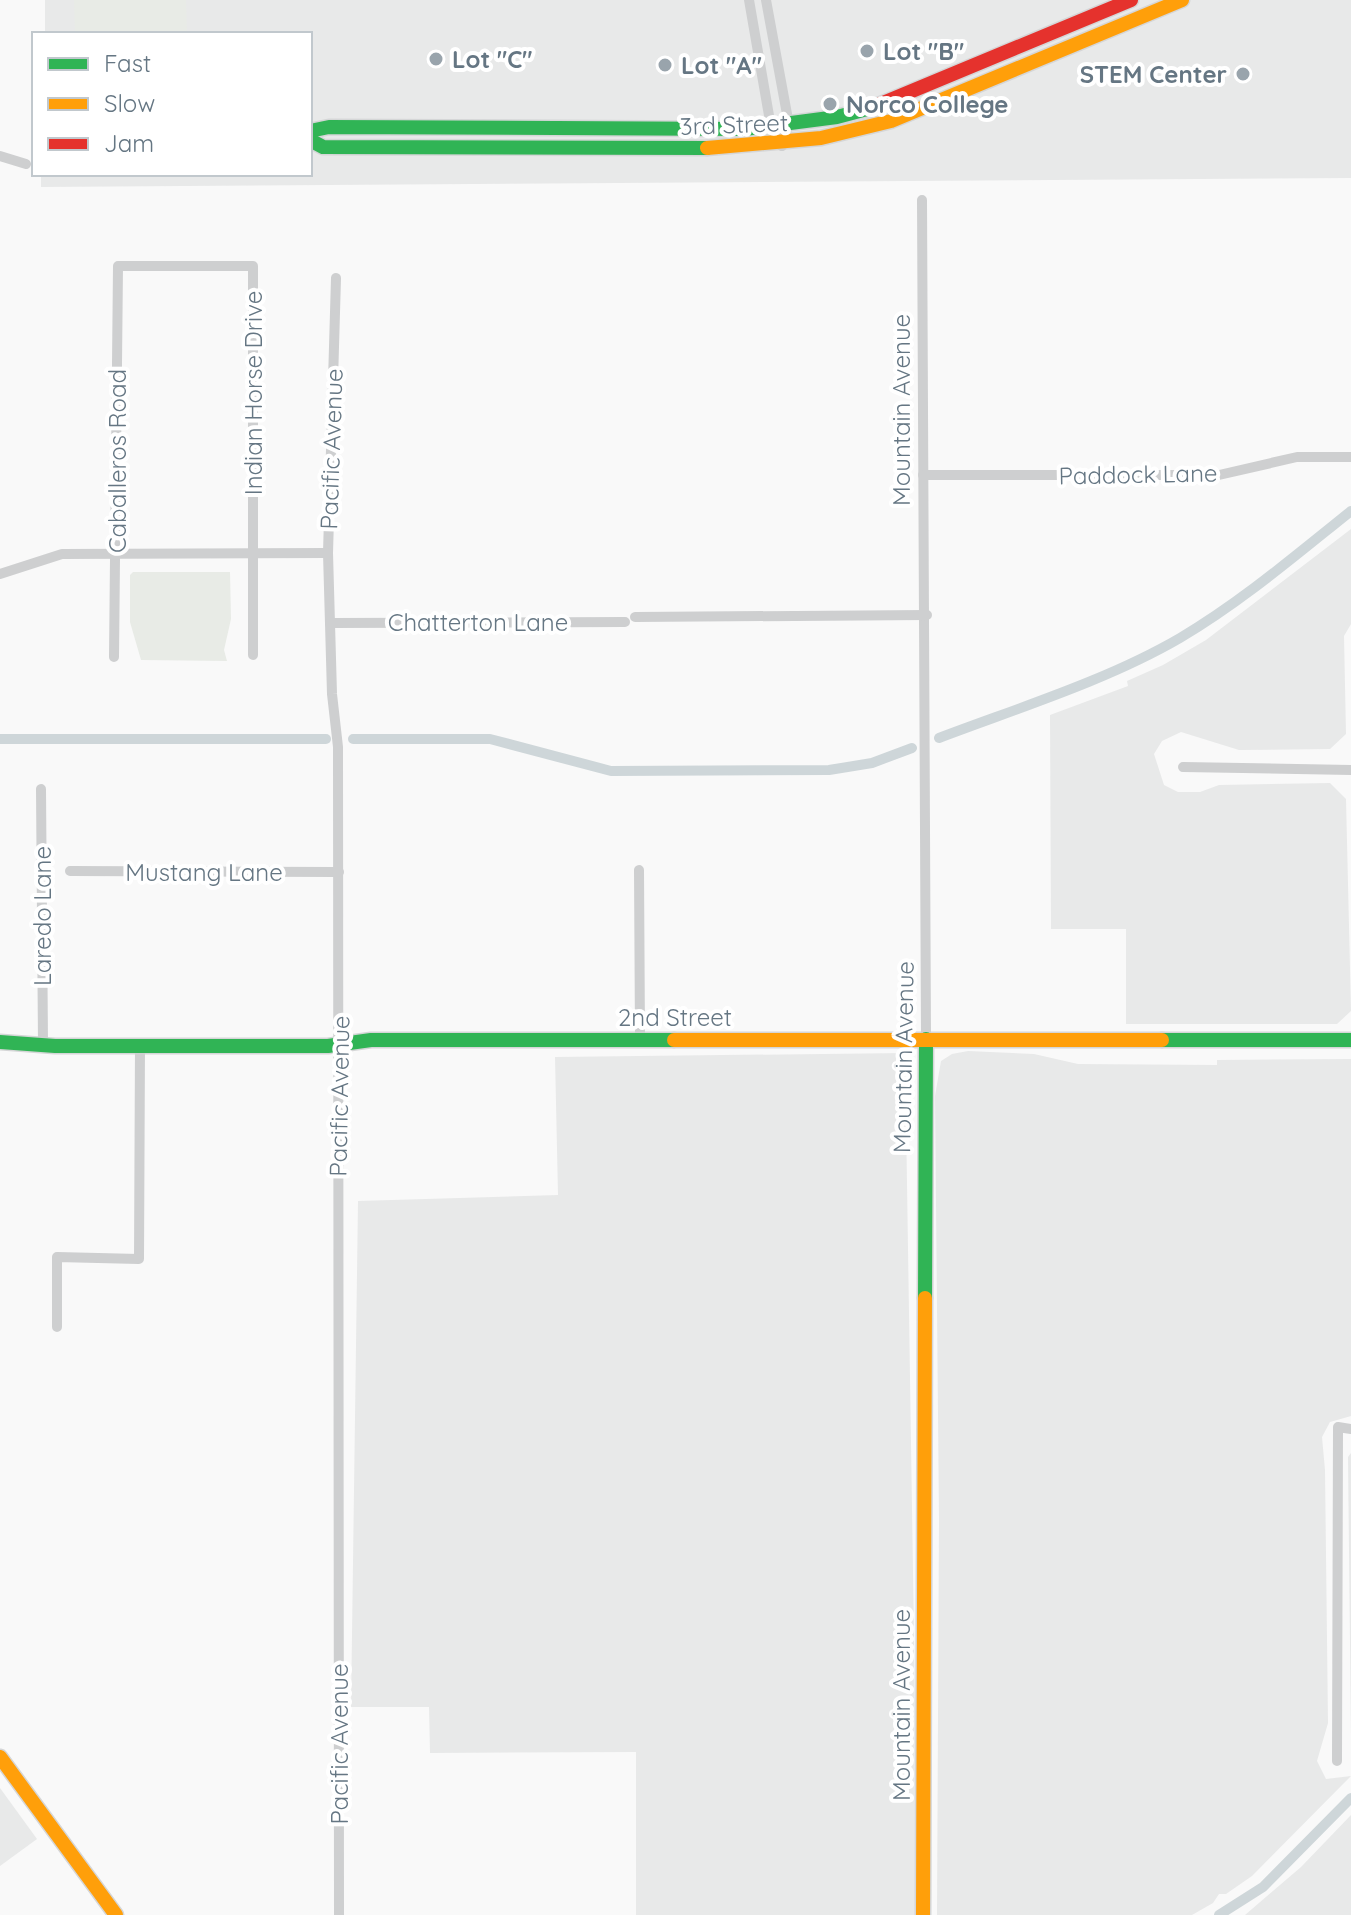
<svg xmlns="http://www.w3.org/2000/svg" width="1351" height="1915" viewBox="0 0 1351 1915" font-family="Quicksand,sans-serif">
  <rect width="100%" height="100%" fill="#f9f9f9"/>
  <!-- built -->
  <g fill="#e8e9e9">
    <path d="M45,0H1351V178L41,187V174H310V34H45Z"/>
    <path d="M1351,529V624L1344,636L1346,734L1330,749L1239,750L1181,732L1162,741L1154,754L1164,785L1178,792H1200L1219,785L1330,783L1346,799L1351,1011L1337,1024H1126V929H1051L1050,715L1128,686L1127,681L1163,665L1206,640Z"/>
    <path d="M968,1051L1034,1054L1078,1064L1217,1065V1060L1351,1059V1416L1330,1422L1322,1437L1325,1470L1328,1723L1317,1761L1326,1779L1351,1776L1252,1876L1226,1894H1219L1213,1903L1192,1915H937L939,1520L935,1096L941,1061L952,1054Z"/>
    <path d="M905,1053L915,1702V1915H636V1752L430,1753L429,1707H351L358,1201L558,1195L555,1057Z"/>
    <path d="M1351,1453V1736L1348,1457Z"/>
    <path d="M0,1788L37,1839L0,1866Z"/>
    <path d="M1351,1815V1915H1245L1301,1867Z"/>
  </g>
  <!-- green -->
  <g fill="#e8ebe6">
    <path d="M74,0H186L187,34H75Z"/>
    <path d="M133,572H230L231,619L224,650L227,661L141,660L130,622V575Z"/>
  </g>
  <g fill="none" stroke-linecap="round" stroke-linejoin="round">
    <!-- canal -->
    <g stroke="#ced6d9" stroke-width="10">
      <path d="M939,738C1018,708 1108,680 1180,638C1241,602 1296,555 1351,511"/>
      <path d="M0,739H326"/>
      <path d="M353,739H490L611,771L829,770L872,763L912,748"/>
      <path d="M1219,1915L1263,1887L1351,1798"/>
    </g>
    <defs>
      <g id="fast">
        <path d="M310,131L329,127L745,129L837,117L871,108"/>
        <path d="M310,140L323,147L707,148"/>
        <path d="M1162,1040H1351"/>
        <path d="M0,1042L55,1046H328L371,1040H674"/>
        <path d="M925,1298L926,1039"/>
      </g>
      <g id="slow">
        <path d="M707,148L821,138L891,121L1182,0"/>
        <path d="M674,1040H1162"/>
        <path d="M0,1757L116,1915"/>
        <path d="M923,1915L925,1298"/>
      </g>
      <path id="jam" d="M871,108L1131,0"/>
    </defs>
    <!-- fast casing -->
    <use href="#fast" stroke="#d5d6d7" stroke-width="17"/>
    <!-- slow casing -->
    <use href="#slow" stroke="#d5d6d7" stroke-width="17"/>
    <!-- jam casing -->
    <use href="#jam" stroke="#d5d6d7" stroke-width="17"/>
    <!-- street -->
    <g stroke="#cecfd0" stroke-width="10">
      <path d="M749,0L771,127L782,146"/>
      <path d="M766,0L787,114L788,125L782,146"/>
      <path d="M0,156L26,164"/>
      <path d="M922,200L926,1039"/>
      <path d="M336,278L328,553L332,694L338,747L339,1915"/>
      <path d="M923,475H1219L1297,457H1351"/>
      <path d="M0,574L62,554L328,553"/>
      <path d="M635,617L927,615"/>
      <path d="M330,623L625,622"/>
      <path d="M114,657L118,266H253V655"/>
      <path d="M1183,767L1351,770"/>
      <path d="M41,789L43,1043"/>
      <path d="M639,870L640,1039"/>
      <path d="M70,871L339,872"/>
      <path d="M57,1327V1257L139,1259L140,1045"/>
      <path d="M1337,1761L1338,1427L1351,1429"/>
    </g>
    <!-- fast -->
    <use href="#fast" stroke="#30b455" stroke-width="14"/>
    <!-- slow -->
    <use href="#slow" stroke="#ff9f0a" stroke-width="14"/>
    <!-- jam -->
    <use href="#jam" stroke="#e5322d" stroke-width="14"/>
  </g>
  <!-- markers -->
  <g fill="#99a4ac" stroke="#fff" stroke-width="3">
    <circle cx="867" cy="51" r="8"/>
    <circle cx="436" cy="59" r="8"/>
    <circle cx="665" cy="65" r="8"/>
    <circle cx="1243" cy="74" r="8"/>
    <circle cx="830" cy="104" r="8"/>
  </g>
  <g text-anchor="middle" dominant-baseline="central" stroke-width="8" stroke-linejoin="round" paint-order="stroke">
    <!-- poi labels -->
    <g font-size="24" font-weight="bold" fill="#657683" stroke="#fff" text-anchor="start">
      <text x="883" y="51">Lot "B"</text>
      <text x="452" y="59">Lot "C"</text>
      <text x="681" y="65">Lot "A"</text>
      <text x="1227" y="74" text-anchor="end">STEM Center</text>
      <text x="846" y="104">Norco College</text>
    </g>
    <!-- street labels -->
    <g font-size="24" fill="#657683" stroke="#fff">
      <text transform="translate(734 124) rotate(-2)">3rd Street</text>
      <text transform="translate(253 393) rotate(-90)">Indian Horse Drive</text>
      <text transform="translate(901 410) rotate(-90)">Mountain Avenue</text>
      <text transform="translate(331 449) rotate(-88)">Pacific Avenue</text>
      <text transform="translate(117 461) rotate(-90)">Caballeros Road</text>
      <text transform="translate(1138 474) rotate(-1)">Paddock Lane</text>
      <text x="478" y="622">Chatterton Lane</text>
      <text x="204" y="872">Mustang Lane</text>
      <text transform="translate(42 916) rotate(-90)">Laredo Lane</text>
      <text x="675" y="1017">2nd Street</text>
      <text transform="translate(903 1057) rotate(-89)">Mountain Avenue</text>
      <text transform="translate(339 1096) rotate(-89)">Pacific Avenue</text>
      <text transform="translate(901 1705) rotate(-90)">Mountain Avenue</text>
      <text transform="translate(339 1744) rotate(-90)">Pacific Avenue</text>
    </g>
  </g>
  <!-- legend -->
  <rect x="32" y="32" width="280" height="144" fill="#ffffff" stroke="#c1c8cd" stroke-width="2"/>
  <rect x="48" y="58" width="40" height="12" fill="#30b455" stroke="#c1c8cd" stroke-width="2"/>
  <text x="104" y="72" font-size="24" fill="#657683">Fast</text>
  <rect x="48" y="98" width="40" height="12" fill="#ff9f0a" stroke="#c1c8cd" stroke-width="2"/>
  <text x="104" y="112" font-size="24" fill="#657683">Slow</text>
  <rect x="48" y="138" width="40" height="12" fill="#e5322d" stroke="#c1c8cd" stroke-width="2"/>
  <text x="104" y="152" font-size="24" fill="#657683">Jam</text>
</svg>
